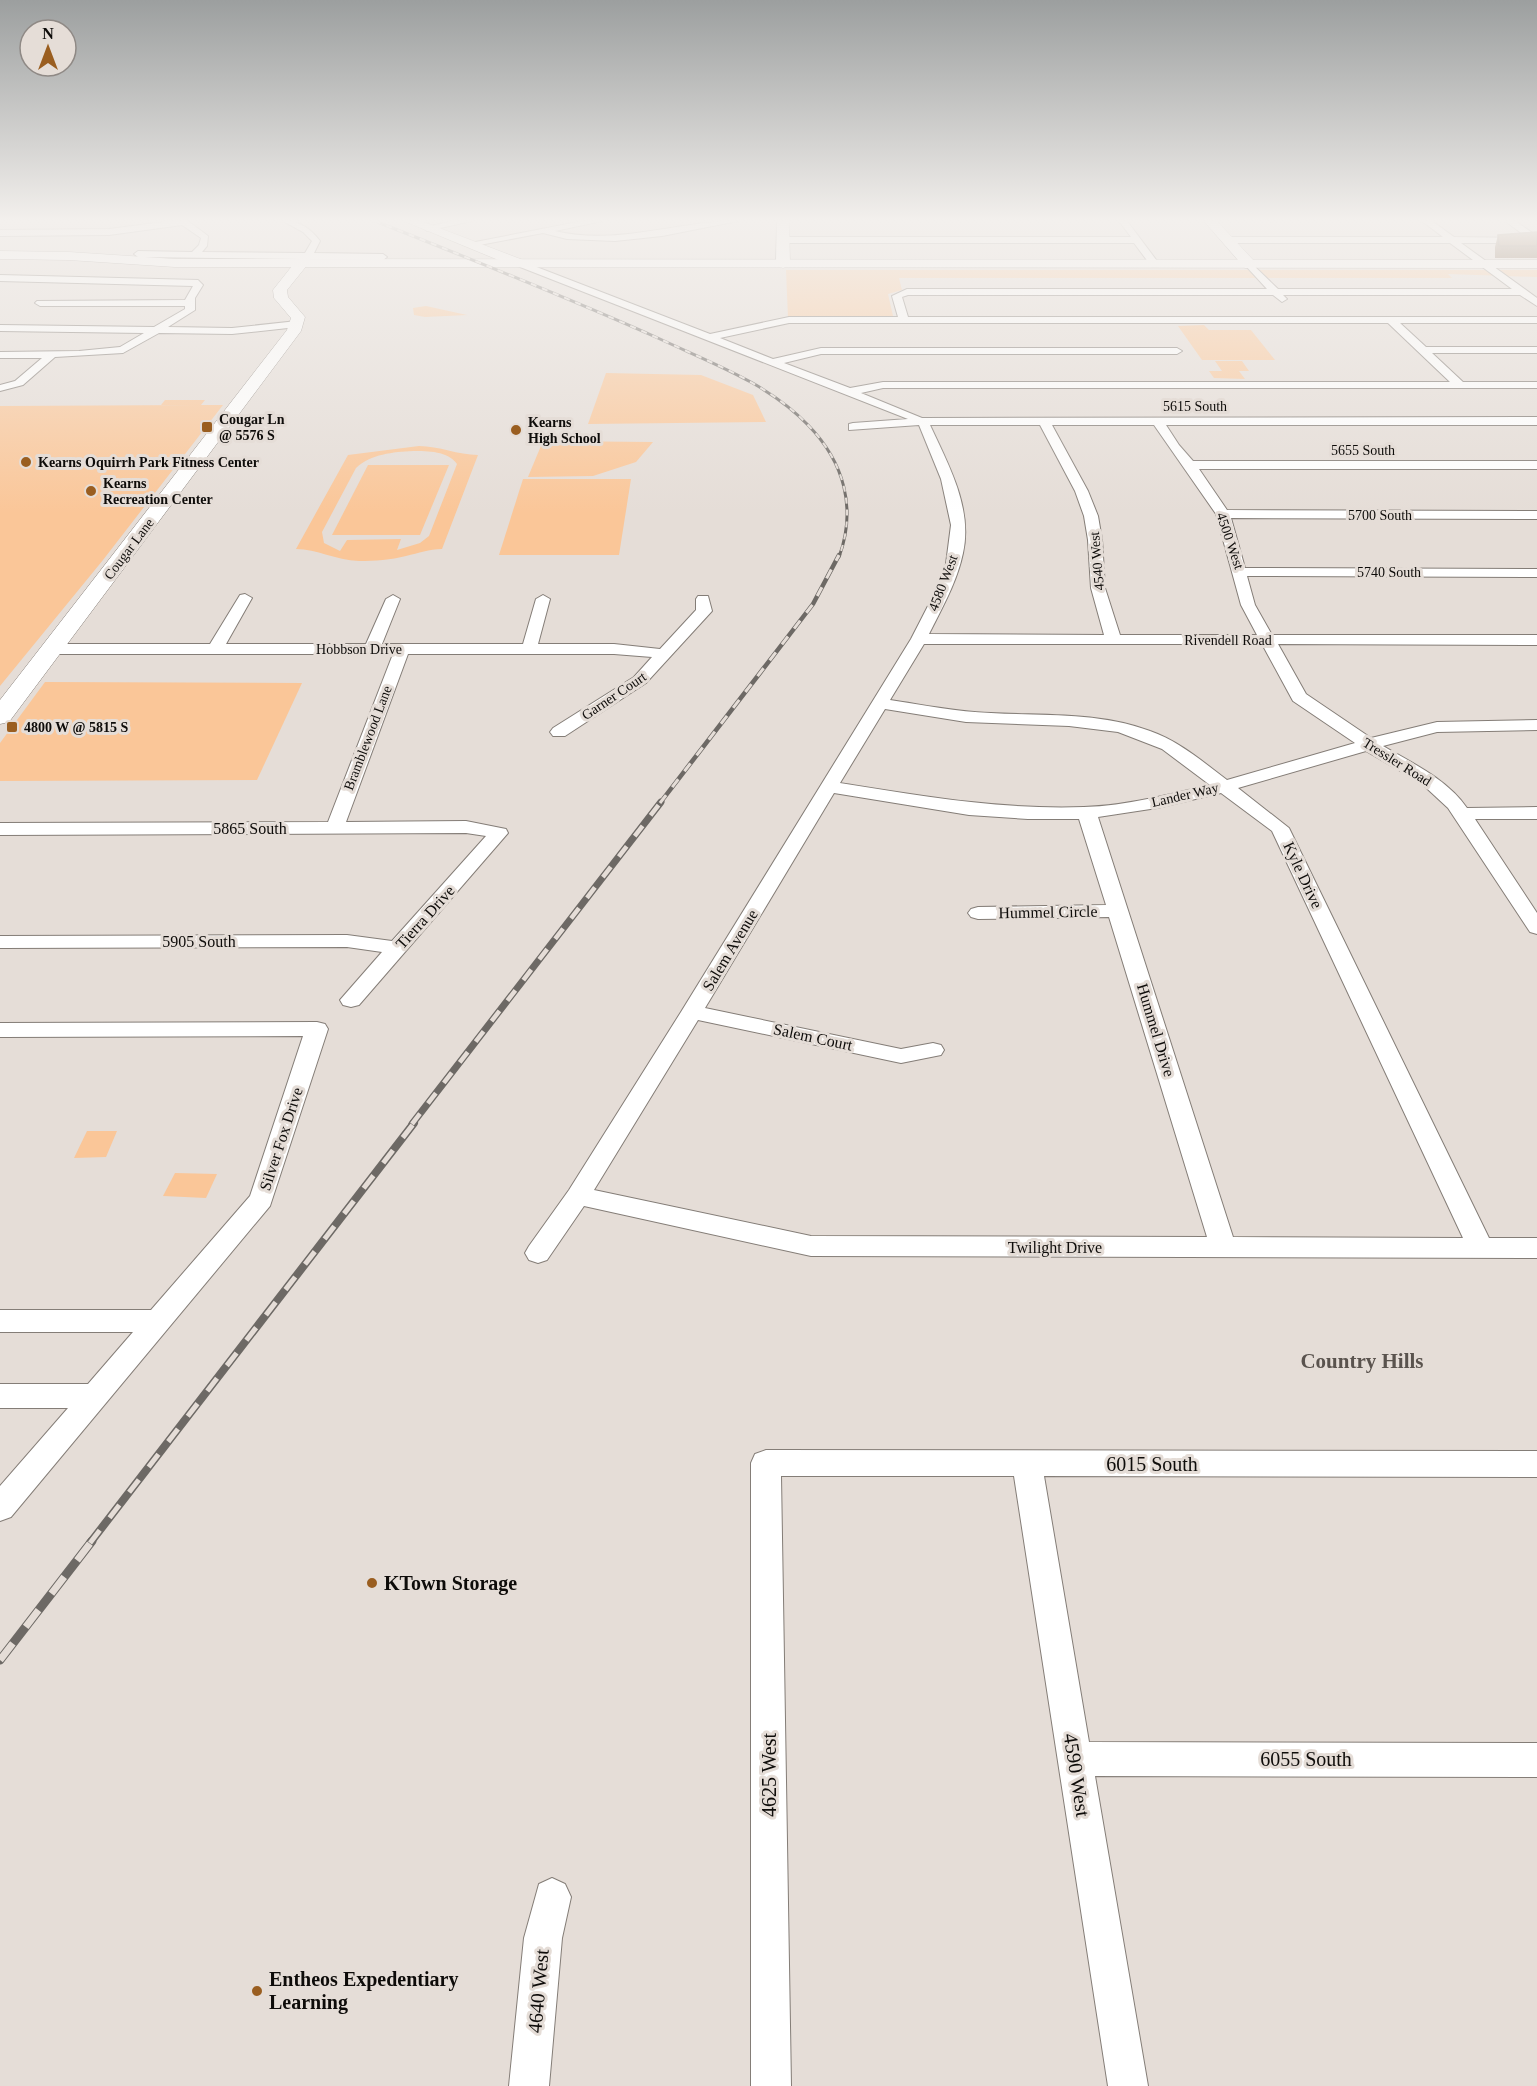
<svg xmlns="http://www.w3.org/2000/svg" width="1537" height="2086" viewBox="0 0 1537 2086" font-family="Georgia,serif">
  <rect width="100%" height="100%" fill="#e5ddd7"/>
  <!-- green -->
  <g fill="#fac698" fill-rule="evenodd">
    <path d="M786,270H1537V277L1448,274L1452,278H899L902,290L888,294L893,316L890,318H788Z"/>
    <path d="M426,306L467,315H468L425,317L414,315L413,308Z"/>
    <path d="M1204,325L1209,330H1251L1275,360H1202L1178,326Z"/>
    <path d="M1215,361H1242L1249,371H1239L1245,379L1214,378L1209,371H1222Z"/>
    <path d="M606,373L701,375L753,395L766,422L588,424Z"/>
    <path d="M165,400H205L201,405H223L103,560L0,686V406L196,405H161Z"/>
    <path d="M543,441L653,442L636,462L593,476L528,477Z"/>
    <path d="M419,446C439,446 458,455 478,455L442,549C429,549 419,553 406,556C391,560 375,561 359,561C335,560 317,549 296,549L348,455ZM413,451C428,451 448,451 457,464L429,536L420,543L397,550L401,539L347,540L340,551L324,543L322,532L356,468C371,454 393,452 413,451Z"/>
    <path d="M368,465H449L420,535H332Z"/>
    <path d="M523,479H631L619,555H499Z"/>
    <path d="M45,682L302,683L257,780L0,781V743Z"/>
    <path d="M87,1131H117L106,1157L74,1158Z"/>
    <path d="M175,1173L217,1174L206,1198L163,1196Z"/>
  </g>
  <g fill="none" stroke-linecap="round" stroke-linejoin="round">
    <defs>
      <g id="street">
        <path d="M171,221H188L208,236L207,246L202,252L305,253L312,241L303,232L283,221C300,221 310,228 320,241L314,253L383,254L387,257L383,260L310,259L301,267L296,264L301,259L138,257L134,254L138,251L192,252L199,245L201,238L182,225L109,235L0,236V230L109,229Z"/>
        <path d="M452,221H471L427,231L423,228Z"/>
        <path d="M583,221H602L555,231C617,246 676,221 738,221L662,236L615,241L567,239L543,233L469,247L465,244Z"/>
        <path d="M1119,221H1127L1160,265L1158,267H1152L1134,243H784L780,240L784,237H1131Z"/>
        <path d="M1422,221H1432L1454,237L1528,238L1505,221H1515L1537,236V243L1529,239L1526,243H1461L1537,298V306L1520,295H1283L1287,299L1282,302L1273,295H908L902,297L908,317H1537V323H1400L1426,347H1537V353H1432L1463,382H1537V388H883L861,393L922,418L1537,417V425H1166L1179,445L1193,461H1537V469H1199L1227,510L1537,511V519L1231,518L1245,568L1537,569V577L1247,576L1255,605L1272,635H1537V645L1278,644L1306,694L1371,738L1437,722L1537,720V730L1437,732L1383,746C1412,763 1447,779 1467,808L1537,807V819H1475L1537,913V934L1530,932L1448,808L1421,783L1366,751L1238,788L1289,828L1489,1238H1537V1258L811,1256L584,1206L547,1260L538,1263L529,1260L525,1253L529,1246L569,1190L681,1012L911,639L929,604L946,564L951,525L941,479L919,425L849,430V424L853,423L908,419L515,265V261H521L710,334L789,317H898L892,296L907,289H1267L1245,265L1250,262L1278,289H1512L1450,243H1227L1223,240L1227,237H1443ZM789,323H1388L1450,382H883L850,388L784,363L821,354H1177L1182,351L1177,348H821L773,359L720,338ZM930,425H1040L1075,491L1084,516L1088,540L1091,588L1104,635L929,634C942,608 957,582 963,553C973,508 948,464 930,425ZM1052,425H1154L1216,514L1241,605L1257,635H1120L1105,588L1102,540L1098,516L1088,491ZM924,644H1262L1293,701L1355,743L1227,780C1203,762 1179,741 1150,731C1099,712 1044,716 991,713C957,712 924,705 890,700ZM885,709L966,722L1069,726L1118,732L1162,749L1210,785C1169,794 1126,806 1084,807C1002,810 921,796 840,783ZM834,793L969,815L1028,819H1079L1106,905L978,907L971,909L968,913L971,917L978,919L1109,917L1207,1237L811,1236L594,1190L698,1020L901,1063L941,1055L944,1050L941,1045L933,1043L901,1049L705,1008ZM1221,793L1272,831L1463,1238L1233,1237L1098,817L1157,808Z"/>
        <path d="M0,275L198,280L203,285L195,298V310L168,327L232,328L297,321L302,324L297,327L232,334L159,333L123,353L55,357L23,385L0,391V385L15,381L42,358H0V352L79,351L120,347L144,333L0,331V325L154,327L185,309V306H40L35,303L37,301L185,300L193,286L0,281Z"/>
        <path d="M245,594L252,598L226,644H366L386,599L393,595L400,599L382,644H523L536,599L543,595L550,599L538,644H614L660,649L696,610V599L698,596H708L712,611L646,683L565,736H553L550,732L553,728L634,677L652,657L614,654H408L346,822L466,821L506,829L508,833L359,1005L351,1007L343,1005L340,1000L382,952L347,947L0,948V936L347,935L392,941L486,836L466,833L0,835V823L328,822L393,654H52L44,649L52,644H210L240,595Z"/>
        <path d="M317,1022L325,1024L328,1029L270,1206L11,1517L0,1521V1486L68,1408H0V1384H88L133,1332H0V1310H151L250,1196L303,1036L0,1037V1023Z"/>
        <path d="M766,1450L1537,1451V1477L1044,1476L1089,1742L1537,1743V1777L1095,1776L1148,2086H1108L1014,1476H781L791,2086H751V1463L755,1454Z"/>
        <path d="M552,1878L565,1884L571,1897L562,1938L549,2086H509L524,1938L539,1884Z"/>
      </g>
      <g id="secondary">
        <path d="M404,221H421L523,260L525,263L523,266H513Z"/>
        <path d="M777,221H789L790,264L783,268L776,264Z"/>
        <path d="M1204,221H1217L1255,262L1257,265L1255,268H1245Z"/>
        <path d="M301,260L308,264L287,290L288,297L305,317L301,331L9,722L0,724V700L287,330L291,318L274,298L273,290L296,261Z"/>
      </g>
      <path id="primary" d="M0,251L69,252L175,259L1537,260V268L175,267L69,260L0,259Z"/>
    </defs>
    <!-- street casing -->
    <use href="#street" stroke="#847d77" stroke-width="2"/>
    <!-- secondary casing -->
    <use href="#secondary" stroke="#847d77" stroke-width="1"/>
    <!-- primary casing -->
    <use href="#primary" stroke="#847d77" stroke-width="1"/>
    <!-- street -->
    <use href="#street" fill="#fff" fill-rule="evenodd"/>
    <!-- secondary -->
    <use href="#secondary" fill="#fff" fill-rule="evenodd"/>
    <!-- primary -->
    <use href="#primary" fill="#fff" fill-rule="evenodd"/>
    <defs>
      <path id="rail-far4" d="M375,221C471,259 566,297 660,339C711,363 768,383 808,425C844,462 857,508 839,557"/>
      <path id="rail-far3" d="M660,803L813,604L839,555"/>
      <path id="rail-far2" d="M412,1124L661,802"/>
      <path id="rail-far1" d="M90,1543L414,1123"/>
      <path id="rail" d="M0,1660L92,1541"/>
    </defs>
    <!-- rail-far4 casing -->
    <use href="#rail-far4" stroke="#6d6965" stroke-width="3"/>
    <!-- rail-far3 casing -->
    <use href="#rail-far3" stroke="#6d6965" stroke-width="4.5"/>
    <!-- rail-far2 casing -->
    <use href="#rail-far2" stroke="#6d6965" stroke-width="7"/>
    <!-- rail-far1 casing -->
    <use href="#rail-far1" stroke="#6d6965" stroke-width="8"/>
    <!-- rail casing -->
    <use href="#rail" stroke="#6d6965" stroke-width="9"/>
    <!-- rail-far4 -->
    <use href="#rail-far4" stroke="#e5ddd7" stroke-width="2" stroke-dasharray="6" stroke-linecap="butt"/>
    <!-- rail-far3 -->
    <use href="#rail-far3" stroke="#e5ddd7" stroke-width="3" stroke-dasharray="10" stroke-linecap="butt"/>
    <!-- rail-far2 -->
    <use href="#rail-far2" stroke="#e5ddd7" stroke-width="4.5" stroke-dasharray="13" stroke-linecap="butt"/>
    <!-- rail-far1 -->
    <use href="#rail-far1" stroke="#e5ddd7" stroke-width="5" stroke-dasharray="16" stroke-linecap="butt"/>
    <!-- rail -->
    <use href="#rail" stroke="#e5ddd7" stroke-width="7" stroke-dasharray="21" stroke-linecap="butt"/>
  </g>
  <!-- wall -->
  <path fill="#603d1c" d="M1537,232V258H1495V247L1498,235Z"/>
  <!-- building -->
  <path fill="#704720" stroke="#4e3216" stroke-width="1.5" d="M1537,232V246H1499L1498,235Z"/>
  <!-- sky -->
  <linearGradient id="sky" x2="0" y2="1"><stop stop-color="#9c9f9f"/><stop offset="0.43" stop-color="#f3f0ed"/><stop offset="1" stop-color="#f3f0ed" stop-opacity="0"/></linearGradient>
  <rect width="1537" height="513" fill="url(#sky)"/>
  <!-- markers -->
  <g fill="#9a5e20" stroke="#e5ddd7" stroke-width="2">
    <rect x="201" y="421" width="12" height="12" rx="3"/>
    <circle cx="516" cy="430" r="6"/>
    <circle cx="26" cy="462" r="6"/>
    <circle cx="91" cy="491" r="6"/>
    <rect x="6" y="721" width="12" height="12" rx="3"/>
    <circle cx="372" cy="1583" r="6"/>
    <circle cx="257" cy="1991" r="6"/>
  </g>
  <g text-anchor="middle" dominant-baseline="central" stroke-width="6" stroke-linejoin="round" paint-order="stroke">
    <!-- far-street labels -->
    <g font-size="14" fill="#0e0c0a" stroke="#e5ddd7">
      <text x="1195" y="406">5615 South</text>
      <text x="1363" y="450">5655 South</text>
      <text x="1380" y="515">5700 South</text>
      <text transform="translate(1230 541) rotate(71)">4500 West</text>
      <text transform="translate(129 549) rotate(-53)">Cougar Lane</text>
      <text transform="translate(1097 561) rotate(-95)">4540 West</text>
      <text x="1389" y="572">5740 South</text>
      <text transform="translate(943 583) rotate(-69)">4580 West</text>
      <text x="1228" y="640">Rivendell Road</text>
      <text x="359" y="649">Hobbson Drive</text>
      <text transform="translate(614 696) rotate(-34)">Garner Court</text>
      <text transform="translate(368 738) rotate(-69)">Bramblewood Lane</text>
      <text transform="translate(1397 762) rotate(32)">Tressler Road</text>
      <text transform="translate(1185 795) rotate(-13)">Lander Way</text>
    </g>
    <!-- far-poi labels -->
    <g font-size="14" font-weight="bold" fill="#0e0c0a" stroke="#e5ddd7" text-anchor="start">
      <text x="219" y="419">Cougar Ln<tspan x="219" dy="16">@ 5576 S</tspan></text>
      <text x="528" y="422">Kearns<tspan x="528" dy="16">High School</tspan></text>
      <text x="38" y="462">Kearns Oquirrh Park Fitness Center</text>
      <text x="103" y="483">Kearns<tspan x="103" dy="16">Recreation Center</tspan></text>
      <text x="24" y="727">4800 W @ 5815 S</text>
    </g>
    <!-- street labels -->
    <g font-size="16" fill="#0e0c0a" stroke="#e5ddd7">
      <text x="250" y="828">5865 South</text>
      <text transform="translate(1303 875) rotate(65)">Kyle Drive</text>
      <text transform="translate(1048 912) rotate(-1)">Hummel Circle</text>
      <text transform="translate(425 917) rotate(-48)">Tierra Drive</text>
      <text x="199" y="941">5905 South</text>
      <text transform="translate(730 950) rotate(-59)">Salem Avenue</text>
      <text transform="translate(1156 1030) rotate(73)">Hummel Drive</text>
      <text transform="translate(813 1037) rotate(12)">Salem Court</text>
      <text transform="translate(281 1139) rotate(-72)">Silver Fox Drive</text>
      <text x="1055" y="1247">Twilight Drive</text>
    </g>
    <!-- near-street labels -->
    <g font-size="20" fill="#0e0c0a" stroke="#e5ddd7">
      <text x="1152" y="1464">6015 South</text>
      <text x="1306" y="1759">6055 South</text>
      <text transform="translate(769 1775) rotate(-90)">4625 West</text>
      <text transform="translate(1077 1775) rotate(81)">4590 West</text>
      <text transform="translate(538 1991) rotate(-85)">4640 West</text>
    </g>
    <!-- near-poi labels -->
    <g font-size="20" font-weight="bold" fill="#0e0c0a" stroke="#e5ddd7" text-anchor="start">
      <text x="384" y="1583">KTown Storage</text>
      <text x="269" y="1979">Entheos Expedentiary<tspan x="269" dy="23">Learning</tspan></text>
    </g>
    <!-- near-neighbourhood labels -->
    <g font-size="21" font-weight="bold" fill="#5a534e" stroke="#e5ddd7">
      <text x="1362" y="1361">Country Hills</text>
    </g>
  </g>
  <!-- north arrow -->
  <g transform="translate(48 48)"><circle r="28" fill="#e5ddd7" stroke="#8f8985" stroke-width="1.5"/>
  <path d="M0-4.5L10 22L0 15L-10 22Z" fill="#9a5e20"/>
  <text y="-9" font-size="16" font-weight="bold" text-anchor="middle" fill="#0e0c0a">N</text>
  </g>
</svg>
